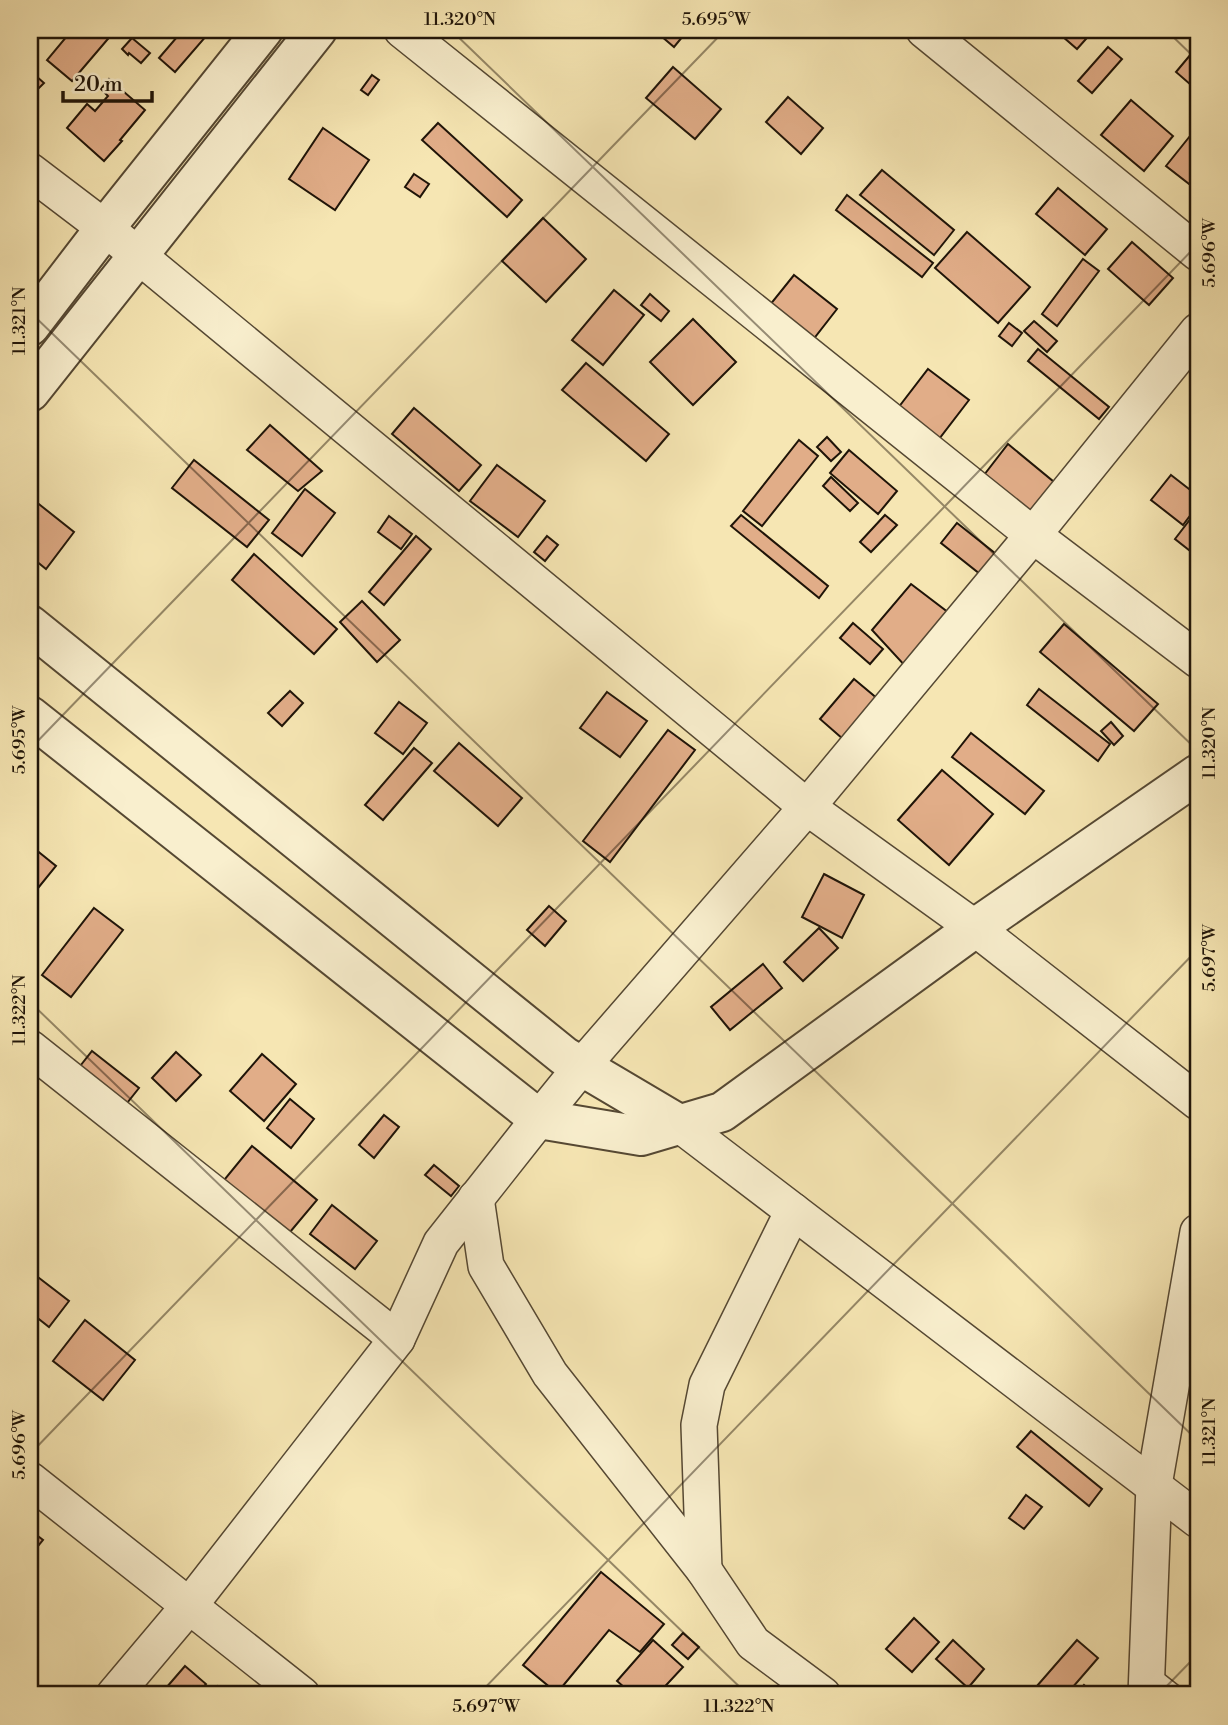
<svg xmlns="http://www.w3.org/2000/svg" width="1228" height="1725" viewBox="0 0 1228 1725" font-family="'Libre Bodoni',serif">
  <rect width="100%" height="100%" fill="#f6e6b3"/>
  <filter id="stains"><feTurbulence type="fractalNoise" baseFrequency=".00286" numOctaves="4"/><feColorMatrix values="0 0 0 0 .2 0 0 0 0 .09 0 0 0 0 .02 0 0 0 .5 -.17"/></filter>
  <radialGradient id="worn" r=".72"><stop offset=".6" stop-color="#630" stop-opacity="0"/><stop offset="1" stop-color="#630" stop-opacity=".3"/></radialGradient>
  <!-- building -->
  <g fill="#e1ad88" stroke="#1f1408" stroke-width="2">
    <path d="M72,30H110L113,33L72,81L47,60Z"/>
    <path d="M183,30H203L208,34L175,72L159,58Z"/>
    <path d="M654,30H688L674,47Z"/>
    <path d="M1055,30H1094L1077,49Z"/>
    <path d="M132,38L150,53L141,63L129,53L128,55L122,49Z"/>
    <path d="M1108,47L1122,59L1092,93L1078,81Z"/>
    <path d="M1196,48L1198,50V91L1176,72Z"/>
    <path d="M673,67L721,109L695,139L646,98Z"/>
    <path d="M372,75L379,80L368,95L361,90Z"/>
    <path d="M36,76L44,83L37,90L30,84Z"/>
    <path d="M109,79L145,110L120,140L122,141L104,161L67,128L87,104L95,111L108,96L101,89Z"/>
    <path d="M788,97L823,128L801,154L766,122Z"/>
    <path d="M1131,100L1173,136L1144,171L1101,135Z"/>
    <path d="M438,123L522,200L507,217L422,140Z"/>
    <path d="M1198,126V180L1193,187L1166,166Z"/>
    <path d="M323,128L369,160L335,210L289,179Z"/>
    <path d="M882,170L954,230L934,255L860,195Z"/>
    <path d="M414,174L429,184L420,197L405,187Z"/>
    <path d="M1058,188L1107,229L1085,255L1036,214Z"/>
    <path d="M847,195L933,263L922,277L836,210Z"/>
    <path d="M543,218L586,259L546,302L502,261Z"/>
    <path d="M967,232L1030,287L998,323L935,268Z"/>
    <path d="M1132,242L1173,278L1149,305L1108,269Z"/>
    <path d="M1083,259L1099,271L1057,326L1042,314Z"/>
    <path d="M794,275L837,309L812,341L769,306Z"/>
    <path d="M614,290L644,315L603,365L572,340Z"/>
    <path d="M650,294L669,311L661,321L641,305Z"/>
    <path d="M693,319L736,362L693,405L650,362Z"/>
    <path d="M1034,321L1057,341L1047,352L1024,331Z"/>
    <path d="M1009,323L1022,333L1012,346L999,336Z"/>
    <path d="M1038,349L1109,407L1099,419L1028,361Z"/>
    <path d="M586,363L669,434L646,461L562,390Z"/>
    <path d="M928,369L969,400L939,439L898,408Z"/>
    <path d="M414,408L481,465L459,491L392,434Z"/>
    <path d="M270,425L322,471L298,491L247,450Z"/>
    <path d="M827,437L841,452L831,461L817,447Z"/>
    <path d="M799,440L818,456L762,526L743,511Z"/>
    <path d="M1008,444L1054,482L1029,512L984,475Z"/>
    <path d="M849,450L897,491L878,514L830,473Z"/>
    <path d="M194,460L269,520L247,547L172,488Z"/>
    <path d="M497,465L545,501L518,537L470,501Z"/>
    <path d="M1171,475L1198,496V505L1183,525L1151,500Z"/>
    <path d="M831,477L858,503L850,511L823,486Z"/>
    <path d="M305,489L335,513L302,556L272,533Z"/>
    <path d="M30,497L74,532L46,569L30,556Z"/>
    <path d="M1198,509V548L1194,554L1175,539Z"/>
    <path d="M741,515L828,586L819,598L731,526Z"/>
    <path d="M885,515L897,525L871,552L860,542Z"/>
    <path d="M389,516L412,534L401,549L378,532Z"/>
    <path d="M957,523L996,554L980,574L941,543Z"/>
    <path d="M416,536L431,549L384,605L369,592Z"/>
    <path d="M547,536L558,545L545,561L534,552Z"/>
    <path d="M254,554L337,629L314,654L232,580Z"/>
    <path d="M911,584L949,613L907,668L872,630Z"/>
    <path d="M362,601L400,640L377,662L340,622Z"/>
    <path d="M853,623L883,649L870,664L840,638Z"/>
    <path d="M1064,624L1158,704L1134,731L1040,652Z"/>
    <path d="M854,679L885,705L851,746L820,719Z"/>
    <path d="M1039,689L1110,744L1098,761L1027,705Z"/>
    <path d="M290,691L303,703L282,726L268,713Z"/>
    <path d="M607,692L647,721L620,757L580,728Z"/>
    <path d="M399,702L427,723L403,754L375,733Z"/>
    <path d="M1111,722L1123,736L1114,745L1101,731Z"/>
    <path d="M668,730L695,750L610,862L583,841Z"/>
    <path d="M971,733L1044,791L1025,814L952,757Z"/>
    <path d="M459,743L522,798L498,826L434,771Z"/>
    <path d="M414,748L432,763L383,820L365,805Z"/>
    <path d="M942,770L993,814L949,865L898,820Z"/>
    <path d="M30,845L56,866L34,893L30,890Z"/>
    <path d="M824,874L864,895L842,938L802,917Z"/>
    <path d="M549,906L566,921L545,946L527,930Z"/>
    <path d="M94,908L123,930L71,997L42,975Z"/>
    <path d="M819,928L838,948L803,981L784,962Z"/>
    <path d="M763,964L782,988L730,1030L711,1007Z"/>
    <path d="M92,1051L139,1088L123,1108L77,1070Z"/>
    <path d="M176,1052L201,1075L176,1101L152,1078Z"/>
    <path d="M262,1054L296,1084L264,1121L230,1091Z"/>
    <path d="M290,1099L314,1119L291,1148L267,1128Z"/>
    <path d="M384,1115L399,1127L374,1158L359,1145Z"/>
    <path d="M252,1146L317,1200L285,1238L220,1185Z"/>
    <path d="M434,1165L459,1186L451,1196L425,1175Z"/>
    <path d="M332,1205L377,1241L355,1269L310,1234Z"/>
    <path d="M30,1271L69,1301L49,1327L30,1312Z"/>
    <path d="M85,1320L135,1360L103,1400L53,1361Z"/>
    <path d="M1031,1431L1102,1489L1089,1506L1017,1447Z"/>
    <path d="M1026,1495L1042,1507L1024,1529L1009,1518Z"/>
    <path d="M30,1530L43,1540L30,1556Z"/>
    <path d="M601,1572L664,1624L640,1652L609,1630L557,1693L523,1665Z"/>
    <path d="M914,1618L939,1642L912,1672L886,1649Z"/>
    <path d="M683,1633L699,1647L688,1659L672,1645Z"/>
    <path d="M653,1640L683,1667L657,1695H633L617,1681Z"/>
    <path d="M953,1640L984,1669L968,1688L936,1659Z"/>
    <path d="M1077,1640L1098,1658L1066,1695H1032L1030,1694Z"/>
    <path d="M185,1666L206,1684L197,1695H174L166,1688Z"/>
    <path d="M1084,1685L1096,1695H1075Z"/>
    <path d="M218,1686L231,1695H211Z"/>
  </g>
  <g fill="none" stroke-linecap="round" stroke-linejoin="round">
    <defs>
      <path id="service" d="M1147,1673L1175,1695"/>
      <g id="minor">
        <path d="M402,30L1033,535L1198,660"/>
        <path d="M924,30L1198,253"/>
        <path d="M30,171L105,228L807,807L975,928L1198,1102"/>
        <path d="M30,1048L397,1339"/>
        <path d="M679,1124L1198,1520"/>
        <path d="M476,1198L486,1266L550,1374L704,1570L753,1643L823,1695"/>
        <path d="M30,1480L302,1695"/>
        <path d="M704,1570L699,1425L707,1385L793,1211"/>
        <path d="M114,1695L189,1606L397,1339L441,1243L539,1119L582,1066L807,807L1033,535L1198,331"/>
        <path d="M1146,1695L1154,1485L1198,1232"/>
      </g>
      <g id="tertiary">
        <path d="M30,326L105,228L263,30"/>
        <path d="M30,392L317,30"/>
        <path d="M30,625L564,1056L679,1124"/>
        <path d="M30,716L539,1119L641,1136L722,1112L975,928L1198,774"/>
      </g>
    </defs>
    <!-- service casing -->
    <use href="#service" stroke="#554833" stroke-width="21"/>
    <!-- minor casing -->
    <use href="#minor" stroke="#554833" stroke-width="38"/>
    <!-- tertiary casing -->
    <use href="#tertiary" stroke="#554833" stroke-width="42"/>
    <!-- service -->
    <use href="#service" stroke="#f9efce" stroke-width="18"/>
    <!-- minor -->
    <use href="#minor" stroke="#f9efce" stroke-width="35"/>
    <!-- tertiary -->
    <use href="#tertiary" stroke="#f9efce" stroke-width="38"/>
  </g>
  <!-- ticks -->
  <path fill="none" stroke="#1f1408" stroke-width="2" stroke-opacity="0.45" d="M451,30L1198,751M1166,30L1198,61M30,45L44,30M30,312L1198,1441M30,749L725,30M30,1002L748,1695M30,1454L1198,244M30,1692L34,1695M478,1695L1198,949M1158,1695L1198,1654"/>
  <!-- margin -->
  <rect width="1228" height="1725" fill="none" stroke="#f6e6b3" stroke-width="77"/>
  <!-- scale -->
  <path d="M63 91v10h89v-10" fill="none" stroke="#1f1408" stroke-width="3.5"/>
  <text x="74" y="91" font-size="21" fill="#1f1408" stroke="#f9efce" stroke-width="5" paint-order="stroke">20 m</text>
  <rect x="38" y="38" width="1152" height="1648" fill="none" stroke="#1f1408" stroke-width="2.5"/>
  <g font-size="18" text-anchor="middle" fill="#1f1408">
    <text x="460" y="25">11.320°N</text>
    <text x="716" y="25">5.695°W</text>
    <text transform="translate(1209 253) rotate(-90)" y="6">5.696°W</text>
    <text transform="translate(19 321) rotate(-90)" y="6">11.321°N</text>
    <text transform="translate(19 740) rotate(-90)" y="6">5.695°W</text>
    <text transform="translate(1209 743) rotate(-90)" y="6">11.320°N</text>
    <text transform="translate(1209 958) rotate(-90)" y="6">5.697°W</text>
    <text transform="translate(19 1010) rotate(-90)" y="6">11.322°N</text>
    <text transform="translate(1209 1432) rotate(-90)" y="6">11.321°N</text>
    <text transform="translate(19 1445) rotate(-90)" y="6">5.696°W</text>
    <text x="486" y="1712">5.697°W</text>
    <text x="739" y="1712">11.322°N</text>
  </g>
  <rect width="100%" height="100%" filter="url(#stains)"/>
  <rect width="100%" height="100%" fill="url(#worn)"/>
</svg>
